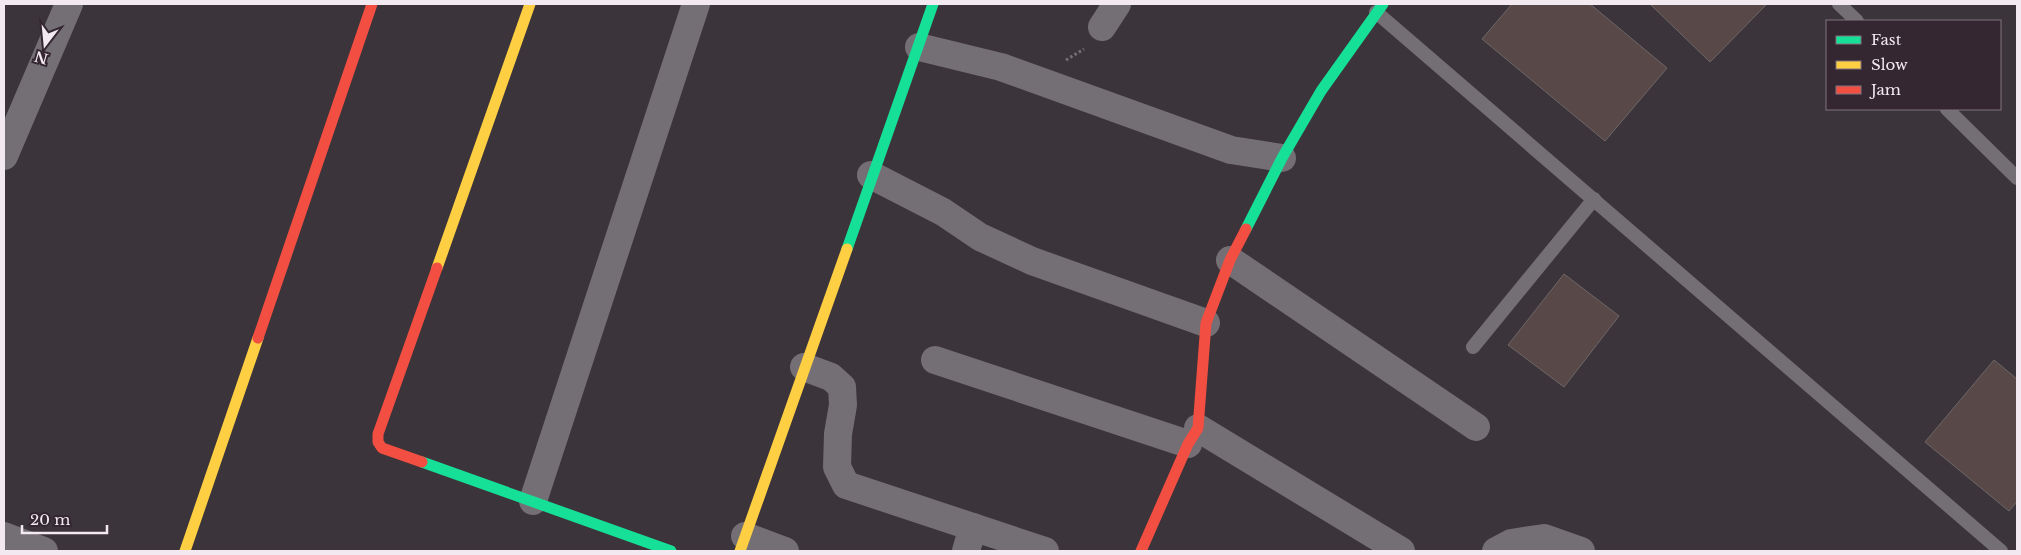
<svg xmlns="http://www.w3.org/2000/svg" width="2021" height="555" viewBox="0 0 2021 555" font-family="'Libre Baskerville',serif">
  <rect width="100%" height="100%" fill="#3b343a"/>
  <!-- building -->
  <g fill="#594848" stroke="#6e6768">
    <path d="M1512,4H1590L1667,68L1605,141L1482,39Z"/>
    <path d="M1650,4H1765L1766,5L1710,62Z"/>
    <path d="M1564,274L1619,316L1564,387L1508,345Z"/>
    <path d="M1994,360L2017,379V502L2009,511L1925,442Z"/>
  </g>
  <g fill="none" stroke-linecap="round" stroke-linejoin="round">
    <!-- path -->
    <path stroke="#767075" stroke-width="3" stroke-dasharray="2.5 2.5" stroke-linecap="butt" d="M1066,60L1084,49"/>
    <!-- lane -->
    <g stroke="#746f74" stroke-width="14">
      <path d="M1839,4L1857,21"/>
      <path d="M1376,12L2001,551"/>
      <path d="M1947,109L2017,178"/>
      <path d="M1473,347L1594,199"/>
    </g>
    <!-- street -->
    <g stroke="#746f74" stroke-width="28">
      <path d="M1102,27L1117,4"/>
      <path d="M919,47L1001,67L1231,150L1282,158"/>
      <path d="M4,156L69,4"/>
      <path d="M871,175L943,212L980,237L1032,261L1206,323"/>
      <path d="M1230,260L1476,427"/>
      <path d="M935,360L1188,444"/>
      <path d="M804,367L831,377L842,387L843,405L838,434L837,467L846,485L1045,551"/>
      <path d="M1198,428L1401,551"/>
      <path d="M533,501L696,4"/>
      <path d="M4,536L44,551"/>
      <path d="M745,536L785,551"/>
      <path d="M966,551L973,527"/>
      <path d="M1496,551L1511,543L1544,538L1581,551"/>
    </g>
    <!-- fast -->
    <g stroke="#16e098" stroke-width="11">
      <path d="M1246,229L1282,158L1321,91L1383,4"/>
      <path d="M847,249L933,4"/>
      <path d="M422,462L671,551"/>
    </g>
    <!-- slow -->
    <g stroke="#ffcf43" stroke-width="11">
      <path d="M437,268L530,4"/>
      <path d="M185,551L258,338"/>
      <path d="M740,551L847,249"/>
    </g>
    <!-- jam -->
    <g stroke="#f24e42" stroke-width="11">
      <path d="M258,338L372,4"/>
      <path d="M422,462L382,448L378,442V434L437,268"/>
      <path d="M1141,551L1188,444L1198,428L1206,323L1230,260L1246,229"/>
    </g>
  </g>
  <!-- border -->
  <rect width="2021" height="555" fill="none" stroke="#f2e9f1" stroke-width="10"/>
  <!-- legend -->
  <rect x="1826" y="20" width="175" height="90" fill="#342732" stroke="#80757e"/>
  <rect x="1836" y="36" width="25" height="8" fill="#16e098" stroke="#80757e"/>
  <text x="1871" y="45" font-size="15" fill="#f2e9f1">Fast</text>
  <rect x="1836" y="61" width="25" height="8" fill="#ffcf43" stroke="#80757e"/>
  <text x="1871" y="70" font-size="15" fill="#f2e9f1">Slow</text>
  <rect x="1836" y="86" width="25" height="8" fill="#f24e42" stroke="#80757e"/>
  <text x="1871" y="95" font-size="15" fill="#f2e9f1">Jam</text>
  <!-- north arrow -->
  <g transform="translate(45 45) rotate(196)" stroke="#342732" stroke-width="4" paint-order="stroke">
  <path d="M0-4L9 19L0 12L-9 19Z" fill="#f2e9f1"/>
  <text y="-8" font-size="14" font-weight="bold" text-anchor="middle" fill="#f2e9f1">N</text>
  </g>
  <!-- scale -->
  <path d="M22 525v8h85v-8" fill="none" stroke="#f2e9f1" stroke-width="2.5"/>
  <text x="30" y="525" font-size="15" fill="#f2e9f1" stroke="#342732" stroke-width="4" paint-order="stroke">20 m</text>
</svg>
